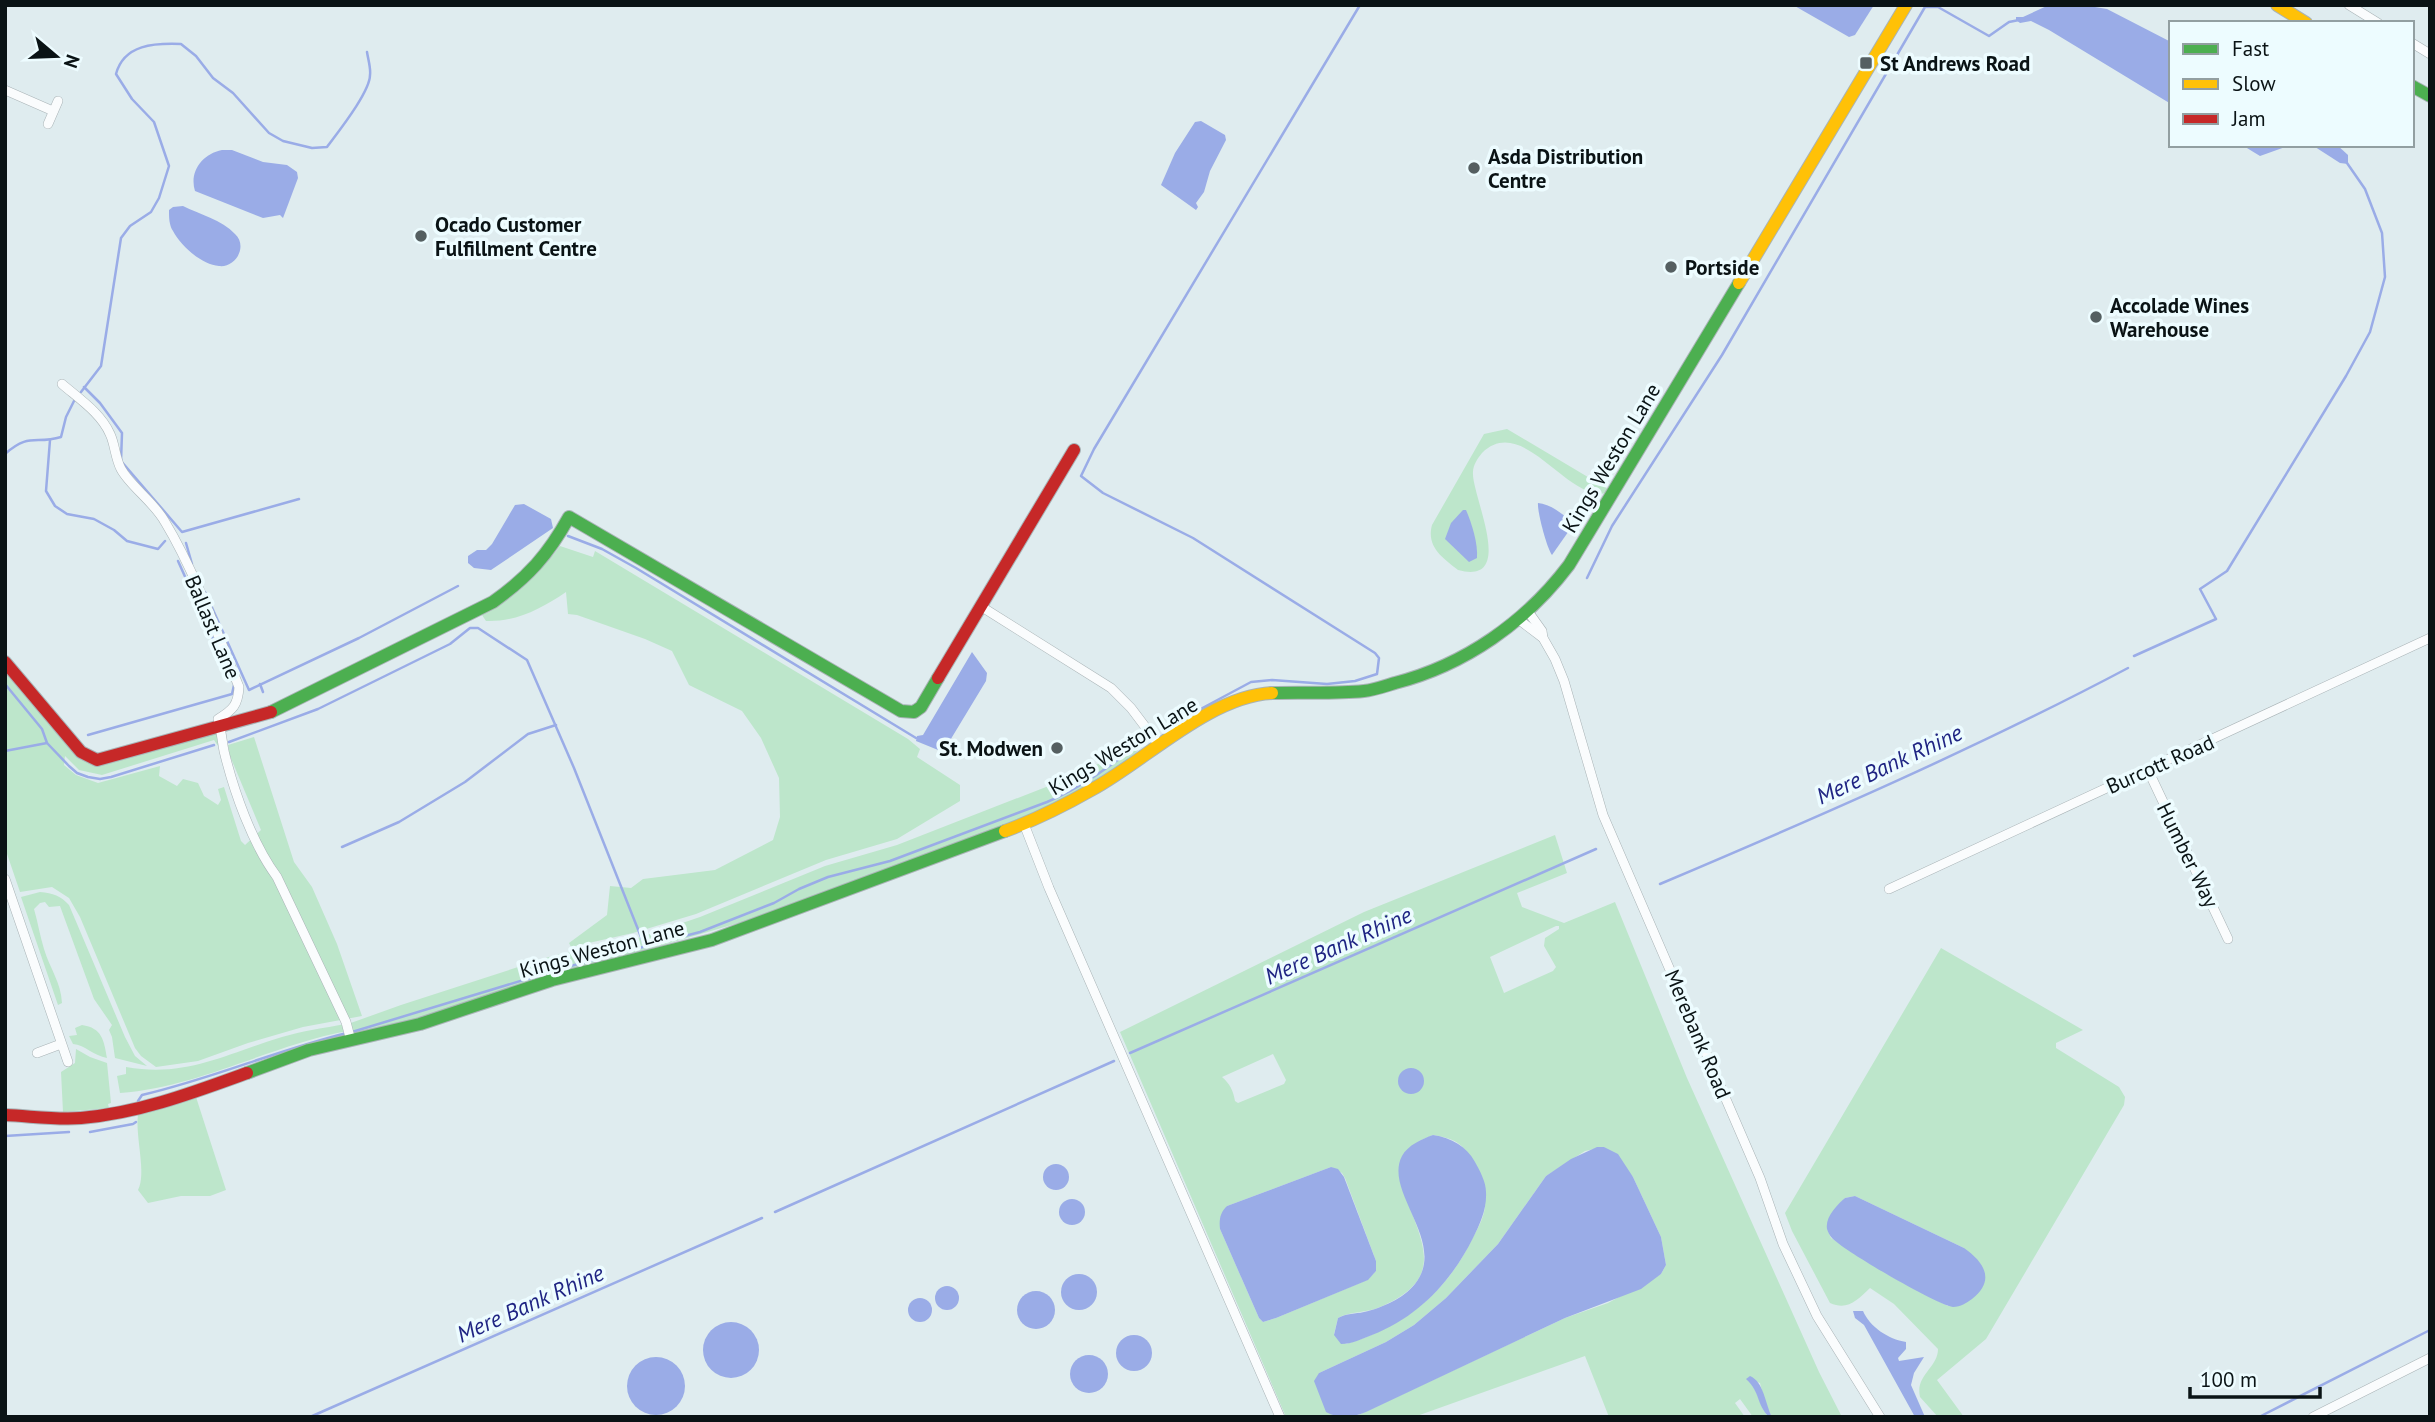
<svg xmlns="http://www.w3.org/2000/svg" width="2435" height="1422" viewBox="0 0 2435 1422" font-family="'PT Sans',sans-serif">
  <rect width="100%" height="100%" fill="#dfecef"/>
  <!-- green -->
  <g fill="#bde6cb" fill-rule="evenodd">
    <path d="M1507,429L1608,489L1606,493C1567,502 1523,413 1482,453C1478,458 1473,465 1473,472C1471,495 1518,586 1458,570C1443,558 1426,547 1432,525L1484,434Z"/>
    <path d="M560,546L593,557L595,551L908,739L920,749L917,757L960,785V801L897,839L826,860L696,914L633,933L571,947L569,943L607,915L610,886L631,888L643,879L715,870L773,840L780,817L779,778L761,738L742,711L689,685L672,651L645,639L577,615L568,614L566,592C541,609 516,622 486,621L480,612C514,593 537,577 560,546Z"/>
    <path d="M5,673L77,757L93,765H104L218,733L220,746H218L214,740L102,775L79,770L65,756L64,765L76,775L98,783L160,766L159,776L177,786L183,779L198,783L204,796L218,805L221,800L218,789L224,787L241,841L245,845L261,830L230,756L228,745L254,737L294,862L312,887L337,944L362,1016L303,1027L248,1043L198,1061L156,1067L141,1056L135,1048L80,917L69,898L52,887L20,892L5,848Z"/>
    <path d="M1144,739C1143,761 1049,808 1028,818L742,922L573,971L423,1019L352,1035L348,1024L401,1005L552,956L638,938L700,917L825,866L897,845L1069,778L1104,761L1131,742Z"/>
    <path d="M1555,835L1567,873L1517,893L1522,907L1564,923L1615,902L1687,1078L1819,1372L1842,1417H1772L1765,1403L1760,1383L1747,1379C1761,1393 1758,1406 1769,1417H1753L1740,1399L1735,1403L1745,1417H1609L1585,1356L1414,1417H1354L1565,1318L1608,1303L1661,1274L1666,1265L1661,1237L1633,1177L1604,1147L1585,1151L1546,1176L1498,1244L1446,1298L1414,1325L1386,1342L1319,1373L1332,1415L1336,1417H1286L1120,1032L1364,912ZM1556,926H1559V929L1545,938L1544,946L1556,967L1553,971L1504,993L1490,957ZM1273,1054L1286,1080L1284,1084L1238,1103L1235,1101C1233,1090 1230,1084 1222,1077ZM1433,1135C1463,1140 1467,1148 1476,1175C1479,1184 1486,1197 1485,1206C1484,1218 1477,1230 1471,1241C1445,1294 1403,1327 1346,1344L1334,1334L1338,1318C1350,1311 1367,1313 1380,1307C1456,1275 1413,1233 1401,1178L1419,1141ZM1331,1167L1342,1173L1345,1178L1376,1261V1271L1367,1280L1276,1318L1263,1322L1259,1318L1220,1229L1227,1206Z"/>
    <path d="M40,892C53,893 61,896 69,905L125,1037L135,1056L147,1066L115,1058L112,1037L109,1030L112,1025L94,999L60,906L49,907L45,902L40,903L34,909C38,923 40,936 44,949C50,969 61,982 62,1003L58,1005L21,897Z"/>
    <path d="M1941,948L2083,1030L2056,1043V1048L2119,1087L2125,1097L2124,1105L1986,1339L1937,1380L1964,1417H1938L1920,1397C1915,1375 1938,1368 1938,1349L1894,1304L1870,1288C1857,1300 1848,1311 1830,1303L1792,1231L1785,1213ZM1855,1196L1964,1248L1948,1306L1894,1278L1831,1238C1823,1222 1834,1209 1845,1198Z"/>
    <path d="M345,1024L347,1031C269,1046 199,1087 120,1093L117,1076L126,1074V1067C186,1078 226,1054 282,1037C302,1031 324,1028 345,1024Z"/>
    <path d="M82,1025C102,1028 104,1040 107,1058C94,1056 85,1045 73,1044L69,1036L77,1035L75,1028Z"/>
    <path d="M76,1049L90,1057L107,1063L111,1103L108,1104L109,1108L63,1112L61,1072L75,1063Z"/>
    <path d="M196,1097L226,1190L210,1196H181L148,1203L138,1190C147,1174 135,1136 138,1115Z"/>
  </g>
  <!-- water -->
  <g fill="#9aace7">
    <path d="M1793,5H1874L1855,35L1849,37Z"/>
    <path d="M2049,5H2083L2107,9L2171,42V104L2049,30L2031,21L2020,23L2016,20V17H2023Z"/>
    <path d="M1201,121L1225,135L1226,140L1210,171L1204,192L1196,203L1198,207L1196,210L1161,185L1175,153L1195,122Z"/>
    <path d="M2242,145H2291L2260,156Z"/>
    <path d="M2312,145H2337L2348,155V164L2340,163Z"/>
    <path d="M222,150H232L263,162L287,165L297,172L298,178L283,218L280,215L263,218L195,191C189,172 202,154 222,150Z"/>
    <path d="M183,206C199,214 222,220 235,234C248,246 236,268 219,266C202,265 181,246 173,231C169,225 169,217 169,210L173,207Z"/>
    <path d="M1538,503C1550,504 1566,515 1573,525L1552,555C1547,549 1537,511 1538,503Z"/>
    <path d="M524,504L551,519L553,528L491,570L474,568L468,563V556L477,550H486L492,544L515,505Z"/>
    <path d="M1463,510H1466C1472,524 1478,543 1477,558L1469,562L1445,539L1451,523Z"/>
    <path d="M972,652L987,673L986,681L943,752L916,741L917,736L923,735Z"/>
    <circle cx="1411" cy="1081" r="13"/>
    <path d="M1433,1135C1452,1138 1466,1146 1475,1162C1480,1171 1486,1182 1486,1192C1487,1209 1480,1224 1473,1238C1451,1282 1418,1317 1372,1335C1362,1339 1352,1344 1341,1344L1334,1335L1338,1318C1347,1313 1355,1314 1364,1312C1382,1308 1404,1298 1415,1284C1448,1242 1383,1192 1402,1156C1408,1145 1422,1139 1433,1135Z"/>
    <path d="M1597,1147H1604L1618,1154L1633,1177L1661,1237L1666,1265L1661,1274L1641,1289L1565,1318L1366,1412C1353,1417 1340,1420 1326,1412L1314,1381L1319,1373L1386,1342L1414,1325L1446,1298L1498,1244L1546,1176L1571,1159Z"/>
    <circle cx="1056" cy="1177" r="13"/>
    <path d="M1331,1167L1338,1169L1344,1177L1376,1261V1271L1368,1280L1276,1318L1263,1322L1259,1318L1220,1229C1219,1219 1220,1213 1227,1206Z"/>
    <path d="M1855,1196L1964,1248C1984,1262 1996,1280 1972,1299C1966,1303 1961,1307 1953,1307C1937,1305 1844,1251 1832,1238C1830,1236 1828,1232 1827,1229C1825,1217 1837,1205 1845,1198Z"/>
    <circle cx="1072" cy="1212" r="13"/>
    <circle cx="1079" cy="1292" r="18"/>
    <circle cx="947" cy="1298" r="12"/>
    <circle cx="1036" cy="1310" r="19"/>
    <circle cx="920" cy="1310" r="12"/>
    <path d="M1853,1311H1863C1870,1327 1888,1339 1906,1342V1349L1898,1358L1899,1361L1924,1357L1914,1373L1911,1385L1925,1417H1915L1864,1325L1855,1318Z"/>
    <circle cx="731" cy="1350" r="28"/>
    <circle cx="1134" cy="1353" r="18"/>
    <circle cx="1089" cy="1374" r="19"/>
    <circle cx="656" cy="1386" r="29"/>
    <path d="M1750,1376C1764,1382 1765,1403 1772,1417H1769C1756,1404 1761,1393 1746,1379Z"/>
  </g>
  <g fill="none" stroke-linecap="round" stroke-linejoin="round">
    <!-- stream -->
    <g stroke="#9aace7" stroke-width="2.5">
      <path d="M84,387L100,403L122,433L121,461L182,532L299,499"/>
      <path d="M81,392L101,366L121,238L130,226L151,212L159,198L169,166L154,122L132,99L116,74C124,44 155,43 181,44L196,56L213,78L233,93L269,133L283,141L312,148L327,147C338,132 370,92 370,75C371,68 368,59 367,52"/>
      <path d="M50,440L46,491L55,506L67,514L94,519L114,530L127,541L158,549L165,541"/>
      <path d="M5,454C30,432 35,445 61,437L66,417L74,401"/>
      <path d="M568,536L602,549L636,568L916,738"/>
      <path d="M186,543L192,564"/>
      <path d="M178,561L227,670"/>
      <path d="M1587,578L1612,526L1722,355L1925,7H1938L1989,36L2009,22L2019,20"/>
      <path d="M205,592L249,690L359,638L458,586"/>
      <path d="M2134,656L2216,619L2200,589L2227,571L2346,376L2370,332L2385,277L2382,233L2365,189L2347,163"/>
      <path d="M5,684L42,729L47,743L69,766L77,773L88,777L100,779L111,777L214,745"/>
      <path d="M260,684L263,692"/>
      <path d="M1167,727L1251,682L1272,680L1327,684L1355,681L1377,674L1379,658L1375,653L1193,538L1103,493L1081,476L1094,449L1360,5"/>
      <path d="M88,735L232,694L234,685"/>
      <path d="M229,742L318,709L450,644L470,628H478L527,660L574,768L645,947"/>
      <path d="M5,751L47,743"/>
      <path d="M342,847L399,822L465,782L528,734L556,725"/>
      <path d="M1660,884C1818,817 1977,748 2128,668"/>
      <path d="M352,1032L563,968L700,932L774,903L799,889L828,877L890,861L1047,802C1081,788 1110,766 1139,744"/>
      <path d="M1130,1053L1596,849"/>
      <path d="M138,1101L142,1095C212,1079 277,1050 347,1033"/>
      <path d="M90,1132L133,1124L136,1122"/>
      <path d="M5,1136L69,1132"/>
      <path d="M775,1212L1114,1061"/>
      <path d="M310,1417L762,1218"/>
      <path d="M2259,1417L2430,1330"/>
    </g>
    <defs>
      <g id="street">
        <path d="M2349,5L2378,23"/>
        <path d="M2412,43L2430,54"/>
        <path d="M5,90L53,111"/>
        <path d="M48,124L58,101"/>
        <path d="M62,384C78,398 101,413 110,434C115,444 115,458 121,469C130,486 154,502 165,522C194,570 218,635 239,687C238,705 233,710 218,719C221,729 222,740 224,751C234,792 252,843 277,877L346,1022L351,1041"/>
        <path d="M982,607L1111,688L1131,708L1159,745"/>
        <path d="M1527,610L1542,631L1543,638L1555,659L1564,681L1603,815L1760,1178L1783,1244L1817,1316L1880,1417"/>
        <path d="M1518,619L1543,638"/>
        <path d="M2148,770L2228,939"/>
        <path d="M1024,824L1049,888L1280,1417"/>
        <path d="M5,879L68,1062"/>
        <path d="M1889,889L2430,638"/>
        <path d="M37,1053L61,1044"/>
        <path d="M2313,1417L2430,1358"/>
      </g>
      <g id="fast">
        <path d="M2412,86L2430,96"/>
        <path d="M1272,693C1303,692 1334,694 1364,691C1374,690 1385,686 1395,683C1465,665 1526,622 1569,565L1739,283"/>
        <path d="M271,712L493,602C528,577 548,555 569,517L901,711L914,712L921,707L938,678"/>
        <path d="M247,1073L309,1050L420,1024L552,980L712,940L1005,831"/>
      </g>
      <g id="slow">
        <path d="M2277,5L2306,23"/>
        <path d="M1739,283L1906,5"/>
        <path d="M1005,831C1035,820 1065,805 1093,789C1146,760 1210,696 1272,693"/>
      </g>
      <g id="jam">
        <path d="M5,662L81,752L97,760L271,712"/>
        <path d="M938,678L1074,450"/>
        <path d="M5,1115C30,1116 56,1120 81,1118C139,1113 192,1093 247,1073"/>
      </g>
    </defs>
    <!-- street casing -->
    <use href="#street" stroke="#a9b3b6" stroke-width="10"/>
    <!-- fast casing -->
    <use href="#fast" stroke="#a9b3b6" stroke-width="14"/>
    <!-- slow casing -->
    <use href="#slow" stroke="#a9b3b6" stroke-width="14"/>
    <!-- jam casing -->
    <use href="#jam" stroke="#a9b3b6" stroke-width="14"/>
    <!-- street -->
    <use href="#street" stroke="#fafcfd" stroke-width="9"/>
    <!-- fast -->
    <use href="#fast" stroke="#4caf50" stroke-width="12"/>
    <!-- slow -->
    <use href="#slow" stroke="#ffc107" stroke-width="12"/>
    <!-- jam -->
    <use href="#jam" stroke="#c62828" stroke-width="12"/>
  </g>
  <!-- markers -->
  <g fill="#555f61" stroke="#edfcff" stroke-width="2.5">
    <rect x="1859" y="56" width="14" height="14" rx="3.5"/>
    <circle cx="1474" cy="168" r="7"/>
    <circle cx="421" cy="236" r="7"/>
    <circle cx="1671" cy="267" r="7"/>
    <circle cx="2096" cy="317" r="7"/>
    <circle cx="1057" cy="748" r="7"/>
  </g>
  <g text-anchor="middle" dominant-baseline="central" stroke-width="7" stroke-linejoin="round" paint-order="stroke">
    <!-- poi labels -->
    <g font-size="21" font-weight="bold" fill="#0a1315" stroke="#edfcff" text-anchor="start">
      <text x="1880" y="63">St Andrews Road</text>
      <text x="1488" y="156">Asda Distribution<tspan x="1488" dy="24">Centre</tspan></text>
      <text x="435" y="224">Ocado Customer<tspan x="435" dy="24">Fulfillment Centre</tspan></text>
      <text x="1685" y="267">Portside</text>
      <text x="2110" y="305">Accolade Wines<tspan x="2110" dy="24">Warehouse</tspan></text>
      <text x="1043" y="748" text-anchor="end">St. Modwen</text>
    </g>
    <!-- street labels -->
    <g font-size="21" fill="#0a1315" stroke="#edfcff">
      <text transform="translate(1611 458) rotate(-59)">Kings Weston Lane</text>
      <text transform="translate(213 627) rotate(67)">Ballast Lane</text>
      <text transform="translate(1123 746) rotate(-31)">Kings Weston Lane</text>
      <text transform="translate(2160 764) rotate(-24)">Burcott Road</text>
      <text transform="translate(2188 855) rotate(64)">Humber Way</text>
      <text transform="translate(602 949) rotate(-15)">Kings Weston Lane</text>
      <text transform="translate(1698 1034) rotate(67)">Merebank Road</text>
    </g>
    <!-- water labels -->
    <g font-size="23" font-style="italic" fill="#1f2483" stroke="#edfcff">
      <text transform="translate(1889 764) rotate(-25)">Mere Bank Rhine</text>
      <text transform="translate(1338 945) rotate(-24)">Mere Bank Rhine</text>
      <text transform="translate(530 1303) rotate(-24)">Mere Bank Rhine</text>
    </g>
  </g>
  <!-- border -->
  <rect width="2435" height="1422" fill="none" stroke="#0a1315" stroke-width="14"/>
  <!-- legend -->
  <rect x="2169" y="21" width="245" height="126" fill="#edfcff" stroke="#929fa1" stroke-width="2"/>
  <rect x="2183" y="44" width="35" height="10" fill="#4caf50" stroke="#929fa1" stroke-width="2"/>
  <text x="2232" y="56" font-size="21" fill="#0a1315">Fast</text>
  <rect x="2183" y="79" width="35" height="10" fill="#ffc107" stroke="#929fa1" stroke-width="2"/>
  <text x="2232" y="91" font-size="21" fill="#0a1315">Slow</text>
  <rect x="2183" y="114" width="35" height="10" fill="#c62828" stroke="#929fa1" stroke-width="2"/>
  <text x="2232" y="126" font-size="21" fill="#0a1315">Jam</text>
  <!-- north arrow -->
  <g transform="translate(56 56) rotate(109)" stroke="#edfcff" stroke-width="5" paint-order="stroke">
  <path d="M0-5L12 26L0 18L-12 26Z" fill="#0a1315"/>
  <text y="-10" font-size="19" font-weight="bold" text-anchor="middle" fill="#0a1315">N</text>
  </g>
  <!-- scale -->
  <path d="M2190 1387v10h130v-10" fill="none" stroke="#0a1315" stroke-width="3.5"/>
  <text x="2200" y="1387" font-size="21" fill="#0a1315" stroke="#edfcff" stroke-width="5" paint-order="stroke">100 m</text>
</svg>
